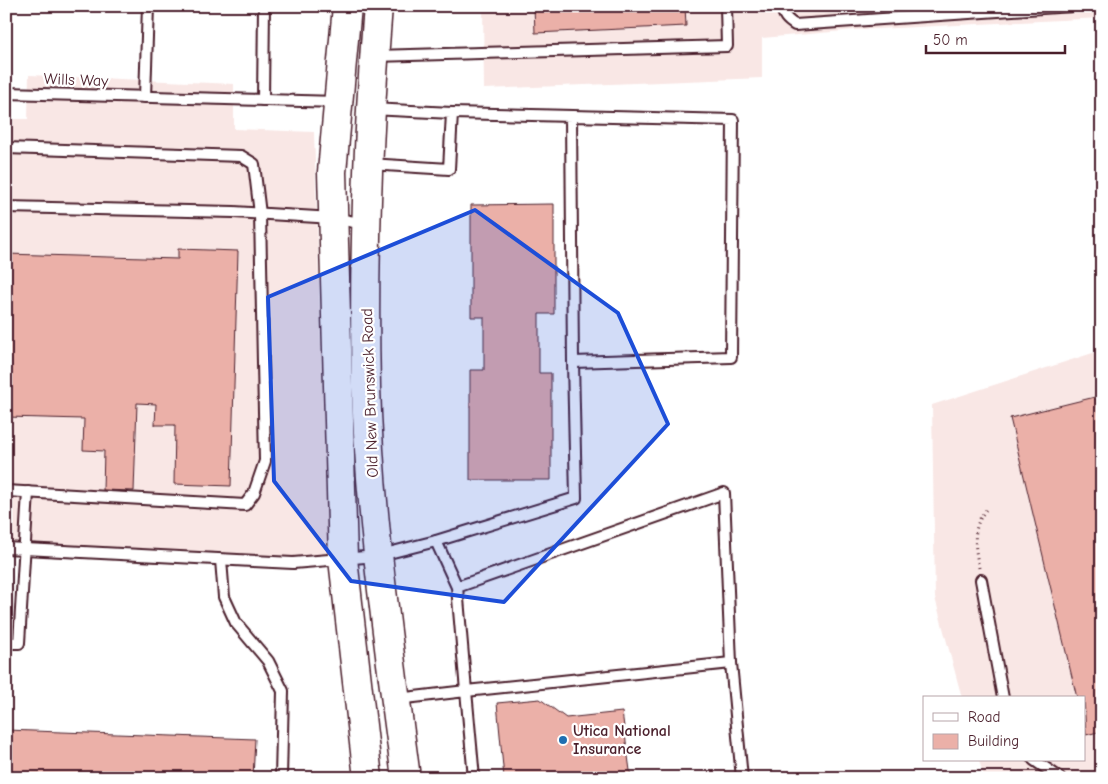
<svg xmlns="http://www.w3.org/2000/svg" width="1108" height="784" viewBox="0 0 1108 784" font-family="'Comic Neue',sans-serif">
  <rect width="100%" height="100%" fill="#fff"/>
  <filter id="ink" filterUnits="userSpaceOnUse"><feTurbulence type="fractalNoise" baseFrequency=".02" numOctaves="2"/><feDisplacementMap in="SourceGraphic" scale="10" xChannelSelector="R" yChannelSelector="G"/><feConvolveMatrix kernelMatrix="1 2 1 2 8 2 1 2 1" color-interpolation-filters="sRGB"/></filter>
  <g filter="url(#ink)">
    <!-- built -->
    <g fill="#f9e7e5">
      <path d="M483,6H1102V18L855,30L762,38V78L484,89Z"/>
      <path d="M29,75L234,84V129L314,132L328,559L6,551V119H28Z"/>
      <path d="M1102,350V778H984L979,760H1084V698H962L935,598L932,405Z"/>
    </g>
    <!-- building -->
    <g fill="#ebb0a8" stroke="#4a1f2b">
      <path d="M534,6H685L686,26L535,33Z"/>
      <path d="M554,204V314H539V373H551V480H470V370H484V317H471V205Z"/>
      <path d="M178,249L238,251L231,486L174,484L175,425H155L156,404L137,403L134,491L103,490L104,451L83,450L84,419L6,417V254L178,259Z"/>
      <path d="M1095,397L1102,425V731L1086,735L1084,698H1077L1010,418Z"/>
      <path d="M540,699L566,718L622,712L631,778H504L497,703Z"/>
      <path d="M6,730L255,739L253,778H6Z"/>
    </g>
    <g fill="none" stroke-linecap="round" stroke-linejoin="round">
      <defs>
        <g id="lane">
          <path d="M782,6C783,16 787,20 795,25L1072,6"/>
          <path d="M375,56L727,46L726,6"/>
          <path d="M6,93L337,102"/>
          <path d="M145,97L148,6"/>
          <path d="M263,100L264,6"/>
          <path d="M452,113L733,120L731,357L573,362L571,116"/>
          <path d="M6,148L241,156L254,164L260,214L265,461L254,493L245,505L6,491"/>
          <path d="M369,164L449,169L452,113L371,109"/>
          <path d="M6,207L234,212L333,218L365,224"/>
          <path d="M436,541L457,587L466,691L731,663L724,493L457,587"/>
          <path d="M6,548L293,563L377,556L436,541L576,498L573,362"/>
          <path d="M221,560L224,597L236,623L268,661L283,691L281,778"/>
          <path d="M981,580L1003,698"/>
          <path d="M6,643H19L28,492"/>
          <path d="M731,663L742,778"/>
          <path d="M397,699L466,691L474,778"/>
          <path d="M1034,760L1060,778"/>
        </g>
        <g id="secondary">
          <path d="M347,6L332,172L339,421L343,559L368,778"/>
          <path d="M378,6C368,132 363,261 366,387C370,518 389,648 406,778"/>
        </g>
      </defs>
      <!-- lane casing -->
      <use href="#lane" stroke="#4a1f2b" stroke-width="14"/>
      <!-- secondary casing -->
      <use href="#secondary" stroke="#4a1f2b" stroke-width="31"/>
      <!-- path -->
      <path stroke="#4a1f2b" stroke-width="3" stroke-dasharray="1 4" stroke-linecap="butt" d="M979,568C975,548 971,527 986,510"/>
      <!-- lane -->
      <use href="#lane" stroke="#fff" stroke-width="10"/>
      <!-- secondary -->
      <use href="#secondary" stroke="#fff" stroke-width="28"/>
    </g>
  </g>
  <!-- marked area -->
  <path fill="#1d4ed8" fill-opacity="0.2" stroke="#1d4ed8" stroke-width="4" stroke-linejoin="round" d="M475,210L618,313L668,424L504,602L351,581L274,481L268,297Z"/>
  <!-- markers -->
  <circle fill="#1f6fb2" stroke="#fff" stroke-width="2" cx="563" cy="740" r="5"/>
  <g text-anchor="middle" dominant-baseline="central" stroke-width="4.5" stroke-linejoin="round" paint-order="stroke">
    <!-- street labels -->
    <g font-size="16" fill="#4a1f2b" stroke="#fff">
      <text transform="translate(76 80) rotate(2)">Wills Way</text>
      <text transform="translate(370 393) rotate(-92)">Old New Brunswick Road</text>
    </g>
    <!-- poi labels -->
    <g font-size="16" font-weight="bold" fill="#4a1f2b" stroke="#fff" text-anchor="start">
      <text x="573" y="731">Utica National<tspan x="573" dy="18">Insurance</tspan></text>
    </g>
  </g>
  <!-- margin -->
  <rect width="1108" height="784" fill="none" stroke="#fff" stroke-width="25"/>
  <rect x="12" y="12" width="1083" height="759" fill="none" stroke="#4a1f2b" stroke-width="2" filter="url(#ink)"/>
  <!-- legend -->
  <rect x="923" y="696" width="162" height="65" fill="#ffffff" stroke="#b7a5aa"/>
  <rect x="933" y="713" width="25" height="8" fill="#ffffff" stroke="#b7a5aa"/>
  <text x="968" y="722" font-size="15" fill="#4a1f2b">Road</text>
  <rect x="933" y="734" width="25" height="15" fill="#ebb0a8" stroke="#b7a5aa"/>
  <text x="968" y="746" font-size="15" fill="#4a1f2b">Building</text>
  <!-- scale -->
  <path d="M926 45v8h139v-8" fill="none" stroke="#4a1f2b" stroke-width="2.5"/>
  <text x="933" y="45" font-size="15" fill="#4a1f2b" stroke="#ffffff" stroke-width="4" paint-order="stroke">50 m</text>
</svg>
